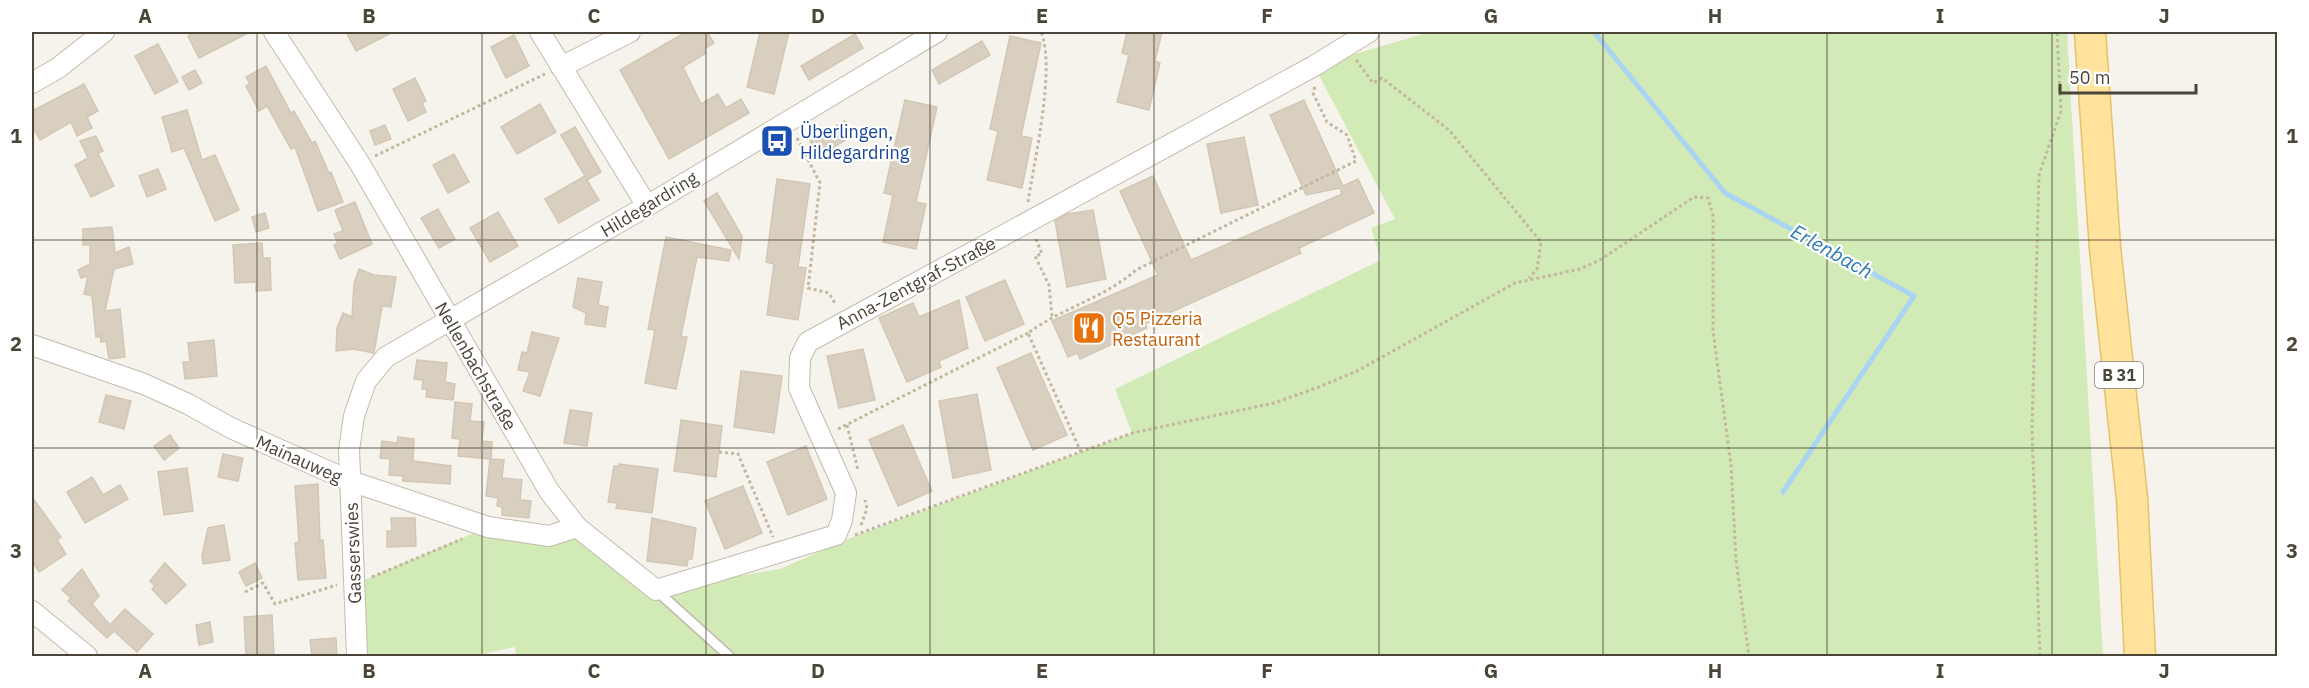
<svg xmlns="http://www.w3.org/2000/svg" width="2309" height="688" viewBox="0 0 2309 688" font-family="'IBM Plex Sans',sans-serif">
  <rect width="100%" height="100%" fill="#f6f3ec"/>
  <!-- green -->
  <path fill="#d2eab5" d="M1430,32H2067L2103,656H516L515,647L473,656H357L355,584L488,527H577L657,590L780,569L858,535L1132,433L1115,389L1381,260L1371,228L1395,219L1314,66Z"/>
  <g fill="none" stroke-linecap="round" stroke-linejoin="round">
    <!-- stream -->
    <path stroke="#a9d4f2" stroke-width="5" d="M1594,32L1725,193L1914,296L1783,492"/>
  </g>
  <!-- building -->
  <g fill="#d8cfc1" stroke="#d3c7b4" stroke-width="1.5">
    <path d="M196,32H250L199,58L188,36Z"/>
    <path d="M346,32H393L356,51Z"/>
    <path d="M686,32H707L714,43L704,49L706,53L683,67L701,104L718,94L726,108L741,99L749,113L669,159L620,70Z"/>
    <path d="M760,32H789L774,94L747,87Z"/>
    <path d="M1127,32H1162L1155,61L1160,63L1149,110L1117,102L1129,55L1122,53Z"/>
    <path d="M855,34L863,48L809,80L801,66Z"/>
    <path d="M514,35L529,66L506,78L491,47Z"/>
    <path d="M1010,36L1041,43L1021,136L1032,138L1022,188L987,180L998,131L990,129Z"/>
    <path d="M982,41L990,55L939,84L932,70Z"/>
    <path d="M158,44L178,82L155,94L135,56Z"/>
    <path d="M266,66L291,113L294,111L312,143L315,141L329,173L331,172L343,202L318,211L295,147L291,149L267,106L259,111L246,86L250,84L246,77Z"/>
    <path d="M195,70L202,83L189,90L182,77Z"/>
    <path d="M415,78L426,101L422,103L426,112L408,121L393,89Z"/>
    <path d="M84,84L98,111L87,117L92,128L77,136L71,122L40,140L32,126V111Z"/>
    <path d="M905,100L937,107L916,202L926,204L916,249L883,242L893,195L884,193Z"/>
    <path d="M1304,100L1343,186L1358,179L1374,213L1299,248L1301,253L1145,324L1147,328L1080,359L1077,353L1068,357L1052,321L1158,275L1120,191L1153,176L1191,260L1342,194L1340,188L1306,195L1270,115Z"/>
    <path d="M540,104L556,132L517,154L501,127Z"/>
    <path d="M187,110L202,160L215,155L239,210L215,221L184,148L172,152L162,117Z"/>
    <path d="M845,121L854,135L819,156L810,141Z"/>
    <path d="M385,125L391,139L375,145L370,131Z"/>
    <path d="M575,127L601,172L587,180L599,200L559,223L545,199L585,176L561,135Z"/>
    <path d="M96,136L103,151L98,153L114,186L91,197L75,165L88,158L80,141Z"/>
    <path d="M1244,137L1258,205L1221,213L1207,144Z"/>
    <path d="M454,154L469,182L448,193L433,165Z"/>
    <path d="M158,169L166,189L147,197L139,176Z"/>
    <path d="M777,179L810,184L798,267L806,268L798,320L767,315L774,264L766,262Z"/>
    <path d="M717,193L742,236L739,259L704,201Z"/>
    <path d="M355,202L372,244L340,259L334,245L338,243L334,234L343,231L335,210Z"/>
    <path d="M438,209L455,239L439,248L421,218Z"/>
    <path d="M1093,210L1106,279L1067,287L1055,221L1067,214Z"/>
    <path d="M498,212L518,246L490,262L470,228Z"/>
    <path d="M265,213L269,228L256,232L252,217Z"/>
    <path d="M112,227L115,253L129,247L133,264L114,269L105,311L120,309L125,357L109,359L106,341L101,342L100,333V337H96L92,296L84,294L88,276L81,278L78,270L90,264V245H83V229Z"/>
    <path d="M666,237L731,250L729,261L697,257L681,336L687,337L676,389L645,383L655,330L648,329Z"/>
    <path d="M262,243L263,258H270L271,290L256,291V282L235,283L233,245Z"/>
    <path d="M359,269L374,275L396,277L391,307L382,306L374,353L354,349L336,351L337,328L343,313L352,317L354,284Z"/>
    <path d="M578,278L602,282L598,305L608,307L605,327L585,324L586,313L573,307Z"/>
    <path d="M1005,280L1024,324L985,341L966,297Z"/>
    <path d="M959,300L968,348L939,361L941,367L907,382L879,318L913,303L919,317Z"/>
    <path d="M532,332L559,338L540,396L523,391L530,372L518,370L522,352L527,353Z"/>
    <path d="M214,340L217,376L185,379L183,362H190L188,343Z"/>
    <path d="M863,349L875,400L839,408L827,356Z"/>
    <path d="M1031,353L1067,435L1033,450L997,368Z"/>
    <path d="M417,360L447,363L445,382L455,384L453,400L426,397L427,389H422L423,380L414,379Z"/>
    <path d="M741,371L782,376L774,433L734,427Z"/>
    <path d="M977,394L991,470L953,478L939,401Z"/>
    <path d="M106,395L131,401L124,429L99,422Z"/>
    <path d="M455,402L472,404L470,421L484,422L482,441L492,442L491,459L504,460L502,478L522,480L520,500L531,501L529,518L502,515V507L497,506L498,498L486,496L490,459L458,456L460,439L452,438Z"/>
    <path d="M570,410L592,413L587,446L564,443Z"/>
    <path d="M681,420L722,426L716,477L674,471Z"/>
    <path d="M903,425L932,491L898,506L869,440Z"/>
    <path d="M170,435L179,448L164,460L154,446Z"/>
    <path d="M398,437L414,439L413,461L451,466L450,484L403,481V476L389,475L390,459L380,458L382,441L397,443Z"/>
    <path d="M806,446L827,499L788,515L767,462Z"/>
    <path d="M223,454L243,458L238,481L218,477Z"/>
    <path d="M619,464L658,469L652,513L616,508L617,503L608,502L614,466H619Z"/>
    <path d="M187,468L193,511L164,515L158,472Z"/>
    <path d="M92,477L103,495L120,485L128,499L85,523L67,492Z"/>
    <path d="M318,484L320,541L323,540L326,578L298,580L295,543L299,542L295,486Z"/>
    <path d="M743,486L762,533L725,549L705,501Z"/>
    <path d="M32,497L61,537L57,540L66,554L39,572L32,561Z"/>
    <path d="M391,518H415L416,546L387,547V531H392Z"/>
    <path d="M652,518L696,528L692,559H688L687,566L647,561Z"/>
    <path d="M224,525L230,560L203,564L202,556L208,528Z"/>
    <path d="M165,563L186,585L166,604L152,589L155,586L150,581Z"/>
    <path d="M255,563L262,578L246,586L239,572Z"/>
    <path d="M82,569L99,596L92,604L110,625L125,609L153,634L137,652L114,631L107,638L68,601L71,598L62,590Z"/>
    <path d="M272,615L274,657L246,655L244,617Z"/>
    <path d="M210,622L213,642L199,645L196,625Z"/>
    <path d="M336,638L337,657H312L310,640Z"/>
  </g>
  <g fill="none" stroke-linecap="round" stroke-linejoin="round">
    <defs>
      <path id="service" d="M656,590L729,656"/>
      <g id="minor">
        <path d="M274,32L360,164L549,491L577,527L656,590L836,535L842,520L846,493L799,388L800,358L808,342L1314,66L1369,32"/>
        <path d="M540,32L647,206"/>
        <path d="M561,67L630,32"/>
        <path d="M32,83L58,68L104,32"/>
        <path d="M32,345L144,384L188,404L231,428L350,481L488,527L549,536L577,527"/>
        <path d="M32,611L87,656"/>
        <path d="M357,656L349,450L354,416L366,381L386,357L647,206L937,32"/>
      </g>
      <path id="primary" d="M2090,32L2105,248L2132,498L2140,656"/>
    </defs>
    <!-- service casing -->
    <use href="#service" stroke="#c2bbae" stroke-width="12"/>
    <!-- minor casing -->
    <use href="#minor" stroke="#c2bbae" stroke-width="22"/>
    <!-- primary casing -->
    <use href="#primary" stroke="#e6c16a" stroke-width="33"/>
    <!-- path -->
    <g stroke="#c4b79f" stroke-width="3" stroke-dasharray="3 3" stroke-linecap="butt">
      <path d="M1356,60L1373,83L1382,78L1449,130L1541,242L1537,269L1529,278"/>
      <path d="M797,138L820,183L808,288L829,293L836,305"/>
      <path d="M375,156L545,74"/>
      <path d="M1028,202C1034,162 1056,67 1041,32"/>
      <path d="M1036,239L1042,254L1035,256L1049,285L1052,316"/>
      <path d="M847,425L858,470"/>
      <path d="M838,429L1028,333"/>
      <path d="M719,452L738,454L773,537"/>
      <path d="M1081,452L1028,333C1062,308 1104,298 1136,270L1356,161L1347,135L1327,122L1313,93L1315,86"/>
      <path d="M861,525L867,509L865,500"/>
      <path d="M855,535L1132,433L1274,403L1319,387L1357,371L1515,283L1580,269L1600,260L1694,197L1708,198L1713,215V331L1731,465L1736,560L1749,656"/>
      <path d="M372,577L462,539"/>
      <path d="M245,592L263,583L275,604L337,585"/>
      <path d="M2040,656L2032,430L2039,175L2061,111L2057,32"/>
    </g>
    <!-- service -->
    <use href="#service" stroke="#fff" stroke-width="9"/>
    <!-- minor -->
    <use href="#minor" stroke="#fff" stroke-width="20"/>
    <!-- primary -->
    <use href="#primary" stroke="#ffe39c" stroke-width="30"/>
  </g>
  <!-- grid -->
  <path fill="none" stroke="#4b4439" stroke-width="1.5" stroke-opacity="0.55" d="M257,32V656M482,32V656M706,32V656M930,32V656M1154,32V656M1379,32V656M1603,32V656M1827,32V656M2052,32V656M32,240H2278M32,448H2278"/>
  <!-- icons -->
  <defs>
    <symbol id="bus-square" viewBox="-11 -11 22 22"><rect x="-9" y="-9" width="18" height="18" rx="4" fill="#1a4fb4" stroke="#fff"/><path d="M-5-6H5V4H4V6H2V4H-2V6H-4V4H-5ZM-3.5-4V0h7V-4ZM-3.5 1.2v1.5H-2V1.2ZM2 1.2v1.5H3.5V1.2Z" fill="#fff"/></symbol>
    <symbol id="restaurant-square" viewBox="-11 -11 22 22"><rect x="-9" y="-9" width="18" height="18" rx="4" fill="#e8710a" stroke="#fff"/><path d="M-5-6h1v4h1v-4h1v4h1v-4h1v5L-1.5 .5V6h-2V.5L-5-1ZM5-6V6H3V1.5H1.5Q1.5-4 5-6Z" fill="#fff"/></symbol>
  </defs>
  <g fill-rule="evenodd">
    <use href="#bus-square" x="758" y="122" width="38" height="38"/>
    <use href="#restaurant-square" x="1070" y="309" width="38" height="38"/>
  </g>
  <g text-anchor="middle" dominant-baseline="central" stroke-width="4.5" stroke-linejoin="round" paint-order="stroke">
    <!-- shield labels -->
    <rect fill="#fff" stroke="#817c74" stroke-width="1.5" x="2095" y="362" width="48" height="26" rx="4.5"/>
    <g font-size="16" font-weight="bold" fill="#4b4439">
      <text x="2119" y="375">B 31</text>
    </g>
    <!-- transit labels -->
    <g font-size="18" fill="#164399" stroke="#fff" text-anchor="start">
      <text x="800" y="131">Überlingen,<tspan x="800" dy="21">Hildegardring</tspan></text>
    </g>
    <!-- street labels -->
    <g font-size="18" fill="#4b4439" stroke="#fff">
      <text transform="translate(649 204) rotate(-31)">Hildegardring</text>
      <text transform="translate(916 283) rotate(-28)">Anna-Zentgraf-Straße</text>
      <text transform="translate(476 366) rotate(60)">Nellenbachstraße</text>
      <text transform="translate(299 459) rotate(24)">Mainauweg</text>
      <text transform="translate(353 553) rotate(-92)">Gasserswies</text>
    </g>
    <!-- food labels -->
    <g font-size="18" fill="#c56008" stroke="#fff" text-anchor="start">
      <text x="1112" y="318">Q5 Pizzeria<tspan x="1112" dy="21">Restaurant</tspan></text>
    </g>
    <!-- water labels -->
    <g font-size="20" font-style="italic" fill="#2e7ab2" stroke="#fff">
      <text transform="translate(1832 251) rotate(29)">Erlenbach</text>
    </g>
  </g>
  <!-- border -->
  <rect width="2309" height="688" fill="none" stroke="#ffffff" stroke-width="66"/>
  <!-- scale -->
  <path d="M2060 84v9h136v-9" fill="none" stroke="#4b4439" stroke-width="3"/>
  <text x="2069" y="84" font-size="18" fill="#4b4439" stroke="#ffffff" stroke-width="4.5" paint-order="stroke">50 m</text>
  <rect x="33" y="33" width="2243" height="622" fill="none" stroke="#4b4439" stroke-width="2"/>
  <g font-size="20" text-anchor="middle" font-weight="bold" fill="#4b4439">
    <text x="145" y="23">A</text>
    <text x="369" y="23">B</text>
    <text x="594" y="23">C</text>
    <text x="818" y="23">D</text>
    <text x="1042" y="23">E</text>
    <text x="1267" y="23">F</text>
    <text x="1491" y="23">G</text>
    <text x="1715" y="23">H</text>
    <text x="1940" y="23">I</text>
    <text x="2164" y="23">J</text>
    <text x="16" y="143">1</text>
    <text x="2292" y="143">1</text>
    <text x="16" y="351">2</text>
    <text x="2292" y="351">2</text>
    <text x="16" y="558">3</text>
    <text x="2292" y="558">3</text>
    <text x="145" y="678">A</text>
    <text x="369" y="678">B</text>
    <text x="594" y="678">C</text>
    <text x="818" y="678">D</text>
    <text x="1042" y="678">E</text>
    <text x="1267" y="678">F</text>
    <text x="1491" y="678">G</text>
    <text x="1715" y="678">H</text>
    <text x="1940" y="678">I</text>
    <text x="2164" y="678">J</text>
  </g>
</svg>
